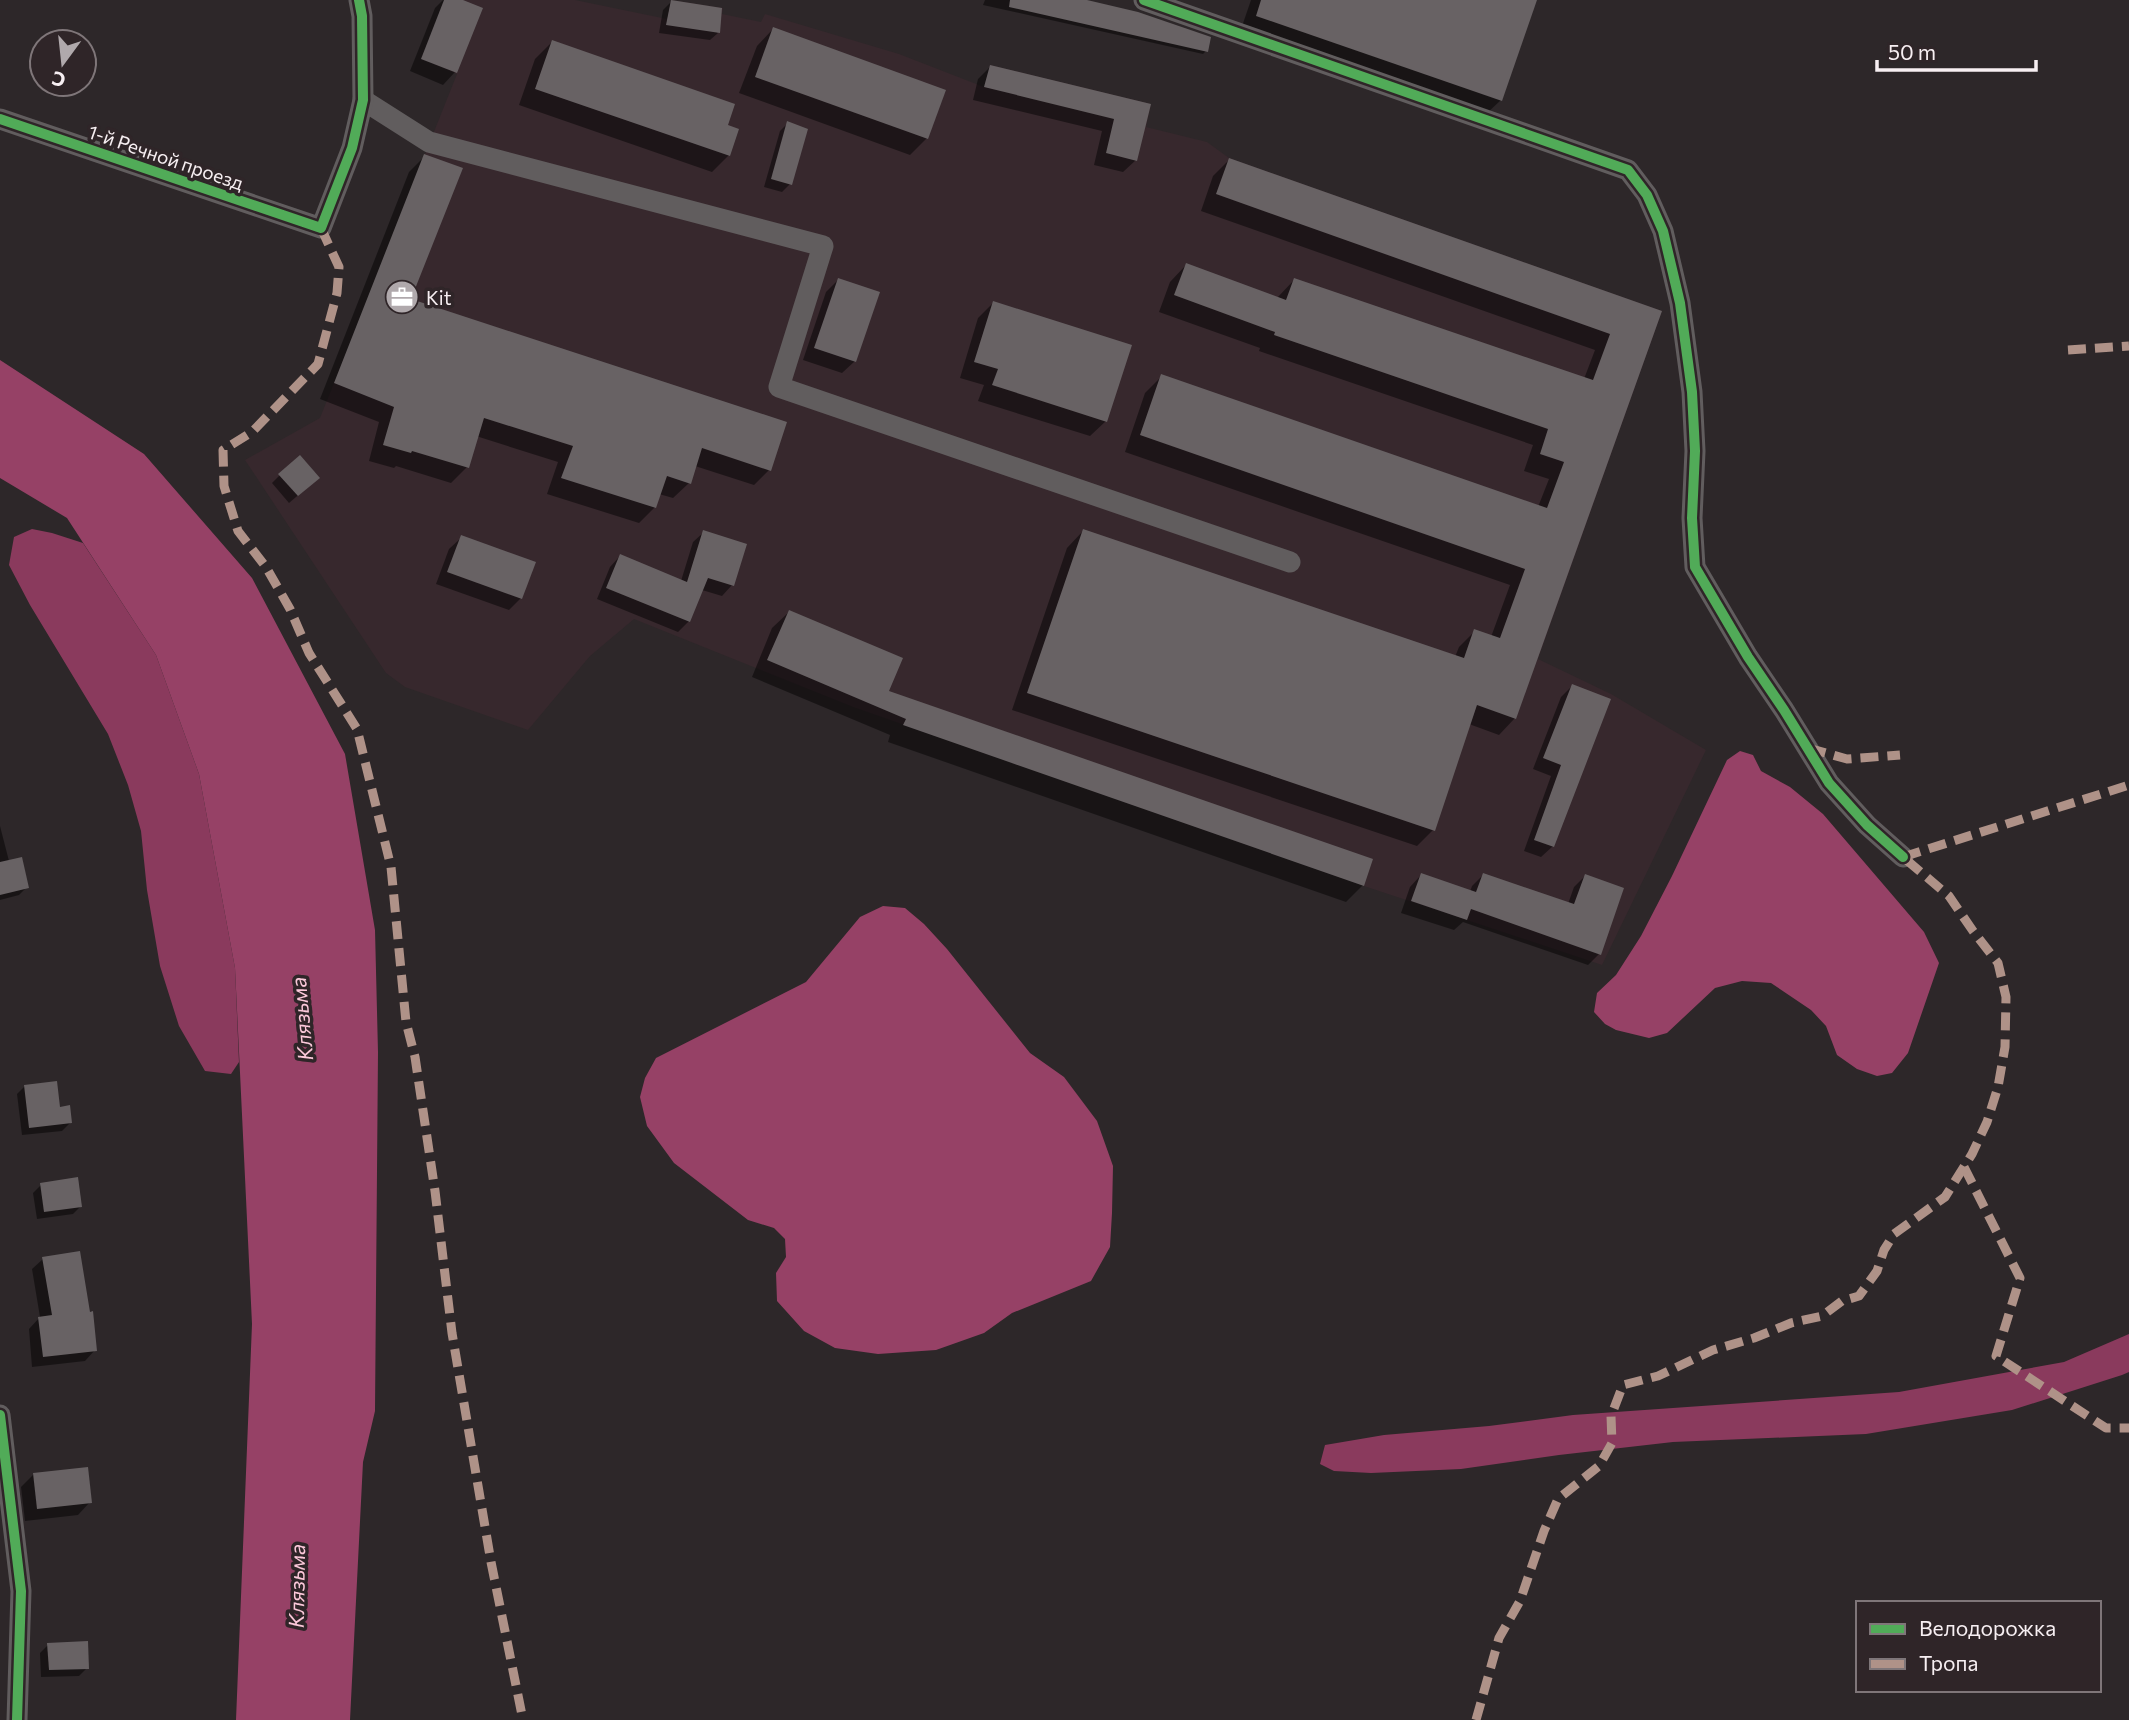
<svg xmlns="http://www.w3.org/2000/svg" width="2129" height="1720" viewBox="0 0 2129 1720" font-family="Commissioner,sans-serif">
  <rect width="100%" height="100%" fill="#2d2729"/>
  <!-- built -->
  <path fill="#37282d" d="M444,0H575L667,19L671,0L723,8L722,14L761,22L765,14L899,54L984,87L990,65L1151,104L1146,127L1207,142L1229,158L1662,311L1538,659L1611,694L1706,750L1602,965L1364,886L853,707L634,619L590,656L528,730L405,687L386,673L245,460L320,418L457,74L421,59Z"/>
  <!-- forest -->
  <g fill="#8a3a5d">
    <path d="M32,529L52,533L83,543L156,655L199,774L235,968L239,1062L231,1074L205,1071L179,1026L160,966L147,890L141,831L128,785L108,734L30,605L9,565L14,537Z"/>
    <path d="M2129,1334V1372L2122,1375L2012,1410L1866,1434L1673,1442L1559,1455L1461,1469L1371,1473L1334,1471L1320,1464L1325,1445L1384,1435L1489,1426L1573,1415L1899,1392L2064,1362Z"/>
  </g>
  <!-- water -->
  <g fill="#964166">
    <path d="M0,360L144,454L252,578L345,754L375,930L378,1052L375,1411L363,1462L350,1720H236L252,1324L235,968L199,774L156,655L67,518L0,478Z"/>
    <path d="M1740,751L1753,755L1761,771L1790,787L1823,814L1924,932L1939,963L1908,1053L1892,1073L1877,1076L1857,1069L1837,1055L1826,1026L1811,1010L1771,983L1742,981L1715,988L1667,1033L1649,1038L1616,1030L1605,1024L1594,1012L1597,993L1616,975L1641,936L1672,876L1727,760Z"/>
    <path d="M883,906L905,908L924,924L947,949L1030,1053L1064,1077L1097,1121L1113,1166L1112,1213L1110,1247L1091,1281L1012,1313L984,1333L936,1350L878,1354L835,1348L804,1331L777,1301L776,1273L786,1257L785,1239L774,1228L748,1220L674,1163L647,1126L640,1097L645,1078L656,1058L806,982L860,917Z"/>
  </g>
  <!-- shadow -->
  <g fill="#0007">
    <path d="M443,0H458L481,9L455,72L443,85L410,71L435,8Z"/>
    <path d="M985,0H1079L1206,51L1203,54L983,5Z"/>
    <path d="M1251,0H1535L1501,100L1484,116L1240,32Z"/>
    <path d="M671,2L718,33L710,40L659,33L663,10Z"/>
    <path d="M773,29L927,138L910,155L739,93L757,46Z"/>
    <path d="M552,42L726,127L729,155L712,172L519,105L535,59Z"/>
    <path d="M990,67L1149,105L1136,160L1123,172L1094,165L1102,131L973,100L978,79Z"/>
    <path d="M788,123L790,184L782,192L764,187L780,131Z"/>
    <path d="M425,156L409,300L769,470L754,485L695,466L689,483L673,498L659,494L655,507L639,523L547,494L558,462L476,436L467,467L451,483L396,466L394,468L369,461L379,422L320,399L409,172Z"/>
    <path d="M1229,160L1659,312L1515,718L1499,735L1469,724L1433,830L1417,846L1012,710L1067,548L1083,531L1455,657L1459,647L1475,631L1491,637L1510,585L1125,452L1145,393L1162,376L1538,507L1549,479L1524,471L1533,445L1259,351L1260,348L1159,312L1170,282L1186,265L1277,298L1294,280L1584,379L1595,350L1201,211L1213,176Z"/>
    <path d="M838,280L855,361L842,373L803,360L826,292Z"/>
    <path d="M993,303L1106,421L1090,436L978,401L984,385L960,378L978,318Z"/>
    <path d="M280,475L310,485L289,503L272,483Z"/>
    <path d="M704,532L732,585L722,596L702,590L689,621L678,632L597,599L610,567L620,556L681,581L693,542Z"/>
    <path d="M462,537L521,598L509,610L436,584L449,549Z"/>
    <path d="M789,612L887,692L1363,885L1346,902L888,742L890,735L752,677L772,628Z"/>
    <path d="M1572,686L1553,846L1541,857L1524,851L1551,776L1533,769L1561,697Z"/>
    <path d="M0,826L9,861L27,887L19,895L0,900Z"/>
    <path d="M1421,875L1470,892L1472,886L1483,875L1568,904L1574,887L1585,876L1599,954L1588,965L1463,922L1454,930L1401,913L1410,887Z"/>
    <path d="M25,1086L58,1108L70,1123L62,1131L22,1135L17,1094Z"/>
    <path d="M41,1185L81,1206L73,1214L37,1219L33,1193Z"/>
    <path d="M43,1259L95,1350L85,1361L32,1367L29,1329L40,1317L32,1269Z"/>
    <path d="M34,1474L90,1502L78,1515L25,1521L21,1487Z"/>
    <path d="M48,1645L87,1668L79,1676L41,1677L40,1653Z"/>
  </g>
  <!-- building -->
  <g fill="#686264">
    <path d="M444,0H463L483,8L457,73L421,59Z"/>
    <path d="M671,0L722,8L720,33L666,25Z"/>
    <path d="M1010,0H1087L1138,12L1211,37L1208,52L1009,7Z"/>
    <path d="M1261,0H1537L1502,101L1256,16Z"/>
    <path d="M773,27L946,90L928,139L755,77Z"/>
    <path d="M552,40L735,104L728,125L739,129L730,156L535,89Z"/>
    <path d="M990,65L1151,104L1137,161L1106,153L1114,119L984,87Z"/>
    <path d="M787,121L808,129L792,185L771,179Z"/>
    <path d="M424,154L463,168L411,299L787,422L771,471L702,448L691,484L667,476L656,508L561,478L573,446L484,418L469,468L412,451L411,453L383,445L394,407L334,383Z"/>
    <path d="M1229,158L1662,311L1516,719L1477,705L1435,831L1027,693L1083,529L1464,658L1474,629L1500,638L1525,569L1140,435L1161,374L1547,508L1564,462L1540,454L1548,429L1274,335L1275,332L1174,295L1186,263L1286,300L1294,278L1593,380L1610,334L1216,194Z"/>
    <path d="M838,278L880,292L856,362L814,348Z"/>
    <path d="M993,301L1132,345L1107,422L992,385L998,369L974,362Z"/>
    <path d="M300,455L320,478L298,496L278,474Z"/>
    <path d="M703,530L747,544L734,586L708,578L690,622L606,588L620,554L687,582Z"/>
    <path d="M461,535L536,562L522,599L447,572Z"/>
    <path d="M789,610L903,658L889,691L1373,859L1364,886L903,725L906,719L767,660Z"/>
    <path d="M1572,684L1611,699L1554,847L1534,840L1561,765L1543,758Z"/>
    <path d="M22,857L29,888L0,895V862Z"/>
    <path d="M1421,873L1476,892L1483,873L1574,904L1585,874L1624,888L1601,955L1471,909L1467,920L1411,901Z"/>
    <path d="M57,1081L60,1107L70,1105L72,1123L29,1128L24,1085Z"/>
    <path d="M78,1177L82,1207L44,1212L40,1183Z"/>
    <path d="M80,1251L90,1312L93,1311L97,1351L43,1357L38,1317L52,1315L42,1257Z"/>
    <path d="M88,1467L92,1503L37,1509L33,1473Z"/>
    <path d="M88,1641L89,1669L49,1670L47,1643Z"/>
  </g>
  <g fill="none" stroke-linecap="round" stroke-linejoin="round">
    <!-- minor -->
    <g stroke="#615d5e" stroke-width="21">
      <path d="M1144,0L1628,170L1647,195L1663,231L1680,303L1692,392L1695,451L1692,518L1695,567L1748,657L1784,710L1829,783L1867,825L1903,857"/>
      <path d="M363,100L429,142L823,246L779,387L1290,562"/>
      <path d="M0,119L321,228L352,148L363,100L362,16L359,0"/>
      <path d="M0,1415L21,1591L17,1720"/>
    </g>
    <!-- quiet -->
    <g stroke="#af9288" stroke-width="9" stroke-dasharray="18 9" stroke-linecap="butt">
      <path d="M321,228L339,267L337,293L318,364L252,432L223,450L224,486L238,531L266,567L290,609L309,653L357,729L391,867L406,1022L415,1057L435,1191L452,1333L491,1562L523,1720"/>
      <path d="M2068,350L2129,346"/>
      <path d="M1808,748L1847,759L1900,755"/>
      <path d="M1903,857L2129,785"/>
      <path d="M1964,1167L2020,1278L1996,1356L2106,1428H2129"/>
      <path d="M1476,1720L1499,1638L1520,1601L1544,1531L1558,1499L1599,1466L1612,1443L1611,1416L1623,1385L1658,1376L1713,1350L1754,1338L1791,1323L1822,1316L1842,1301L1859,1296L1877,1271L1884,1250L1894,1234L1945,1197L1972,1154L1987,1122L1998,1087L2005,1047L2006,997L1998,963L1973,931L1949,896L1903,857"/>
    </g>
    <defs>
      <g id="cycleway">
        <path d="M1144,0L1628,170L1647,195L1663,231L1680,303L1692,392L1695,451L1692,518L1695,567L1748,657L1784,710L1829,783L1867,825L1903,857"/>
        <path d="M0,119L321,228L352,148L363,100L362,16L359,0"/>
        <path d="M0,1415L21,1591L17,1720"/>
      </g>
    </defs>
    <!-- cycleway casing -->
    <use href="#cycleway" stroke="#2f2528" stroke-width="15"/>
    <!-- cycleway -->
    <use href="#cycleway" stroke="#51ab58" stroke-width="10"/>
  </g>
  <!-- icons -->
  <defs>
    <symbol id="office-disc" viewBox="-11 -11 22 22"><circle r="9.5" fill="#b0a9ac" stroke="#2f2528"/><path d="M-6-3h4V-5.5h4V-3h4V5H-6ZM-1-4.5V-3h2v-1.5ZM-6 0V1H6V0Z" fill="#fff"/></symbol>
  </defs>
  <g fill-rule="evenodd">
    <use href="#office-disc" x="383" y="278" width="38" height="38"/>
  </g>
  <g text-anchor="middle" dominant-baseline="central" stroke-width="7" stroke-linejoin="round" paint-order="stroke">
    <!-- street labels -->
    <g font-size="19" fill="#f7eff2" stroke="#2f2528">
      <text transform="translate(166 157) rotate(19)">1-й Речной проезд</text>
    </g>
    <!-- poi labels -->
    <g font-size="19" fill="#f7eff2" stroke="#2f2528" text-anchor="start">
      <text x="426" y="297">Kit</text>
    </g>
    <!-- water labels -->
    <g font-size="21" font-style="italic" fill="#fcc8da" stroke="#2f2528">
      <text transform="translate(301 1019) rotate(-95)">Клязьма</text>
      <text transform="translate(296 1586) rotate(-89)">Клязьма</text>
    </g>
  </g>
  <!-- legend -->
  <rect x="1856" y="1601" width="245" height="91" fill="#2f2528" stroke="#7f7679" stroke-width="2"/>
  <rect x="1870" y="1624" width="35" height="10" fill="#51ab58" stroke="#7f7679" stroke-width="2"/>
  <text x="1919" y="1636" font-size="21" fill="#f7eff2">Велодорожка</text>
  <rect x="1870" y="1659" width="35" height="10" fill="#af9288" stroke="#7f7679" stroke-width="2"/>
  <text x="1919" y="1671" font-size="21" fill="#f7eff2">Тропа</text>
  <!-- north arrow -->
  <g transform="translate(63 63) rotate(195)"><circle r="33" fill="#2f2528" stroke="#7f7679" stroke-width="2"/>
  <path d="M0-5L12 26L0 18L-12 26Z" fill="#b0a9ac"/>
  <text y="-10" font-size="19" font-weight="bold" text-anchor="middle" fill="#f7eff2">С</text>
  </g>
  <!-- scale -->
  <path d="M1877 60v10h159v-10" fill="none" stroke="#f7eff2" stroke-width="3.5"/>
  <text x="1888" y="60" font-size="21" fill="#f7eff2" stroke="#2f2528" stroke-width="5" paint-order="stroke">50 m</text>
</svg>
